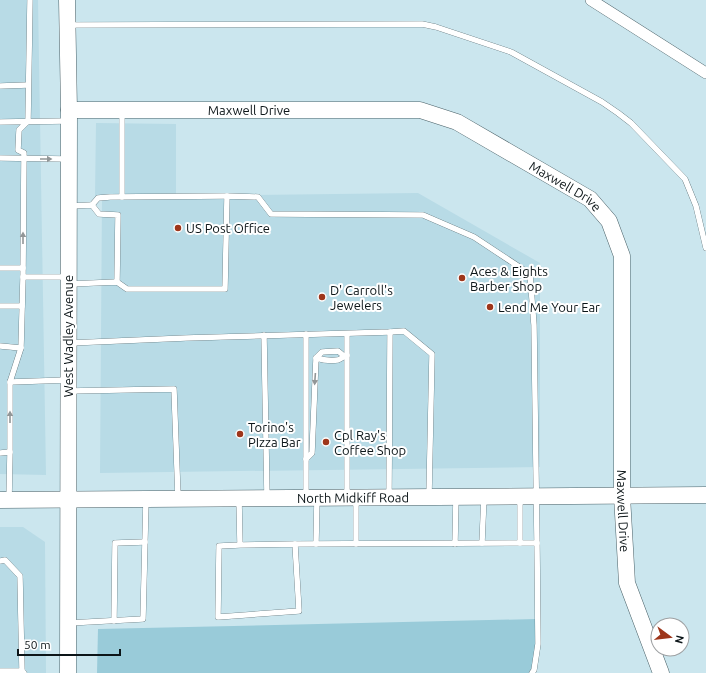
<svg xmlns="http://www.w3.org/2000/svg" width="706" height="673" viewBox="0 0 706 673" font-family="Ubuntu,sans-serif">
  <rect width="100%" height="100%" fill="#cbe6ee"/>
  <!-- built -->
  <g fill="#b8dbe6">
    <path d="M0,0H38L46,475L0,474Z"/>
    <path d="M96,123L176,124V196L418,193L540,263V467L100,473L102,197L143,196H95Z"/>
    <path d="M0,527H23L45,542L46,673H0Z"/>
  </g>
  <!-- green -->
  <path fill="#99cbd9" d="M536,619V673H97L98,629Z"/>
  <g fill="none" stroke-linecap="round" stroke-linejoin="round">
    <defs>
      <g id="lane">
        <path d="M70,25L422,24L436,27L511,52L602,102L618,113L631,123L685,179L696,206L706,248"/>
        <path d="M0,86L28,85"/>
        <path d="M0,122L68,121"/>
        <path d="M0,158L68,159"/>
        <path d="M122,197V110"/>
        <path d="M92,205L98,198L110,197L227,196"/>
        <path d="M71,206L92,205L99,214L118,215L117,282"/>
        <path d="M0,268H23"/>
        <path d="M23,277H68"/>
        <path d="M70,284L117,282L127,289H225L227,196L258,197L271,214L423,215L474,237L530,274L534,325L537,543L295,544"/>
        <path d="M0,306H22"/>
        <path d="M306,334V496"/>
        <path d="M264,335L267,497"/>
        <path d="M70,343L186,338L390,332L404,331L432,354L429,495"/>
        <path d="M0,346L21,348L23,277L24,153L18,150L19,130L28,121L30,0"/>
        <path d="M316,358L322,352L338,351L344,356"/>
        <path d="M10,382L68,380"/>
        <path d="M69,391L174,389L178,497"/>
        <path d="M0,453L10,452"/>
        <path d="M306,459L312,453L316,358C323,360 331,361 338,360C341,359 344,356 347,355"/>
        <path d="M389,495L390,332"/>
        <path d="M347,496V334"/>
        <path d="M520,497V543"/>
        <path d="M239,499L240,545L219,546L218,617L299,611L295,544L240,545"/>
        <path d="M9,500L10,452V382L21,348"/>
        <path d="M482,543L484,497"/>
        <path d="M316,544L317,498"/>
        <path d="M356,544V498"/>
        <path d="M455,544L456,497"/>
        <path d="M0,561L5,560L20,576L22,671L24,673"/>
        <path d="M114,621L115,543L145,542"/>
        <path d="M69,623L143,619L146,500"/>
        <path d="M0,671H22"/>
        <path d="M532,673L534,670L538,644L537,543"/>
      </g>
      <path id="street" d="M591,0L706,73"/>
      <g id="secondary">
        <path d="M67,0L69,110L68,673"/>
        <path id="s1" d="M69,110H420L457,122L590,199L609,221L622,256V496L627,583L661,673"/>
        <path id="s2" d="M0,500L706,495"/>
      </g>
    </defs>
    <!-- lane casing -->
    <use href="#lane" stroke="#496067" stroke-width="6"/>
    <!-- street casing -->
    <use href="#street" stroke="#496067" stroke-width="12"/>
    <!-- secondary casing -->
    <use href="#secondary" stroke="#496067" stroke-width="17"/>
    <!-- lane -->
    <use href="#lane" stroke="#fff" stroke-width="5.5"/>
    <!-- street -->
    <use href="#street" stroke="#fff" stroke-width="11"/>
    <!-- secondary -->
    <use href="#secondary" stroke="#fff" stroke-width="16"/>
  </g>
  <!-- one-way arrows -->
  <defs><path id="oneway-solid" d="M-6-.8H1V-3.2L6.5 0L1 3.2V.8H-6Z"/></defs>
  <g fill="#929697">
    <use href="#oneway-solid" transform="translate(46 159)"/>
    <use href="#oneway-solid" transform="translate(23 238) rotate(-90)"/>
    <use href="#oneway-solid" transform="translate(315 379) rotate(94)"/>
    <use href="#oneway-solid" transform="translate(10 417) rotate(-90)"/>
  </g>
  <!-- markers -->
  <g fill="#9e361b" stroke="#fff" stroke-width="1.5">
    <circle cx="178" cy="228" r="4"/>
    <circle cx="462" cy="278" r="4"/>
    <circle cx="322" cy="297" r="4"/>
    <circle cx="490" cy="307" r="4"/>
    <circle cx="240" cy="434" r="4"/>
    <circle cx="326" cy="442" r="4"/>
  </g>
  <g text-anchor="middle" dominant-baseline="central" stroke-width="4" stroke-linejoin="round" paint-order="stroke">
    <!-- street labels -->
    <g font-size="13" fill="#0c1518" stroke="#fff">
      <text stroke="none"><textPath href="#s1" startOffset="180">Maxwell Drive</textPath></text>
      <text stroke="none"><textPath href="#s1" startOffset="516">Maxwell Drive</textPath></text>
      <text transform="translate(68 336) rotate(-90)">West Wadley Avenue</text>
      <text stroke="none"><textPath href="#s2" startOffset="353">North Midkiff Road</textPath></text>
      <text stroke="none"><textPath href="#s1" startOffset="865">Maxwell Drive</textPath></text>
    </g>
    <!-- poi labels -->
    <g font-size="13" fill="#0c1518" stroke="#fff" text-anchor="start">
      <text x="186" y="228">US Post Office</text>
      <text x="470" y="271">Aces &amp; Eights<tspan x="470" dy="15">Barber Shop</tspan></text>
      <text x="330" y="290">D' Carroll's<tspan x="330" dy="15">Jewelers</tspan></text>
      <text x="498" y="307">Lend Me Your Ear</text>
      <text x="248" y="427">Torino's<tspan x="248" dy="15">PIzza Bar</tspan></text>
      <text x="334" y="435">Cpl Ray's<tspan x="334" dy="15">Coffee Shop</tspan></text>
    </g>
  </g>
  <!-- north arrow -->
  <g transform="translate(670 637) rotate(105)"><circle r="19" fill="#ffffff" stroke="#9ea1a3"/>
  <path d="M0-3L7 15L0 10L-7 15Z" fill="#9e361b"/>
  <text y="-6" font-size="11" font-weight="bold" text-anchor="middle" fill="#0c1518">N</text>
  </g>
  <!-- scale -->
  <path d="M18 649v6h102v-6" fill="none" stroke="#0c1518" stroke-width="2"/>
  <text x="24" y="649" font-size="12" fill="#0c1518" stroke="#ffffff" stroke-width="3" paint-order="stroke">50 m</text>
</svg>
